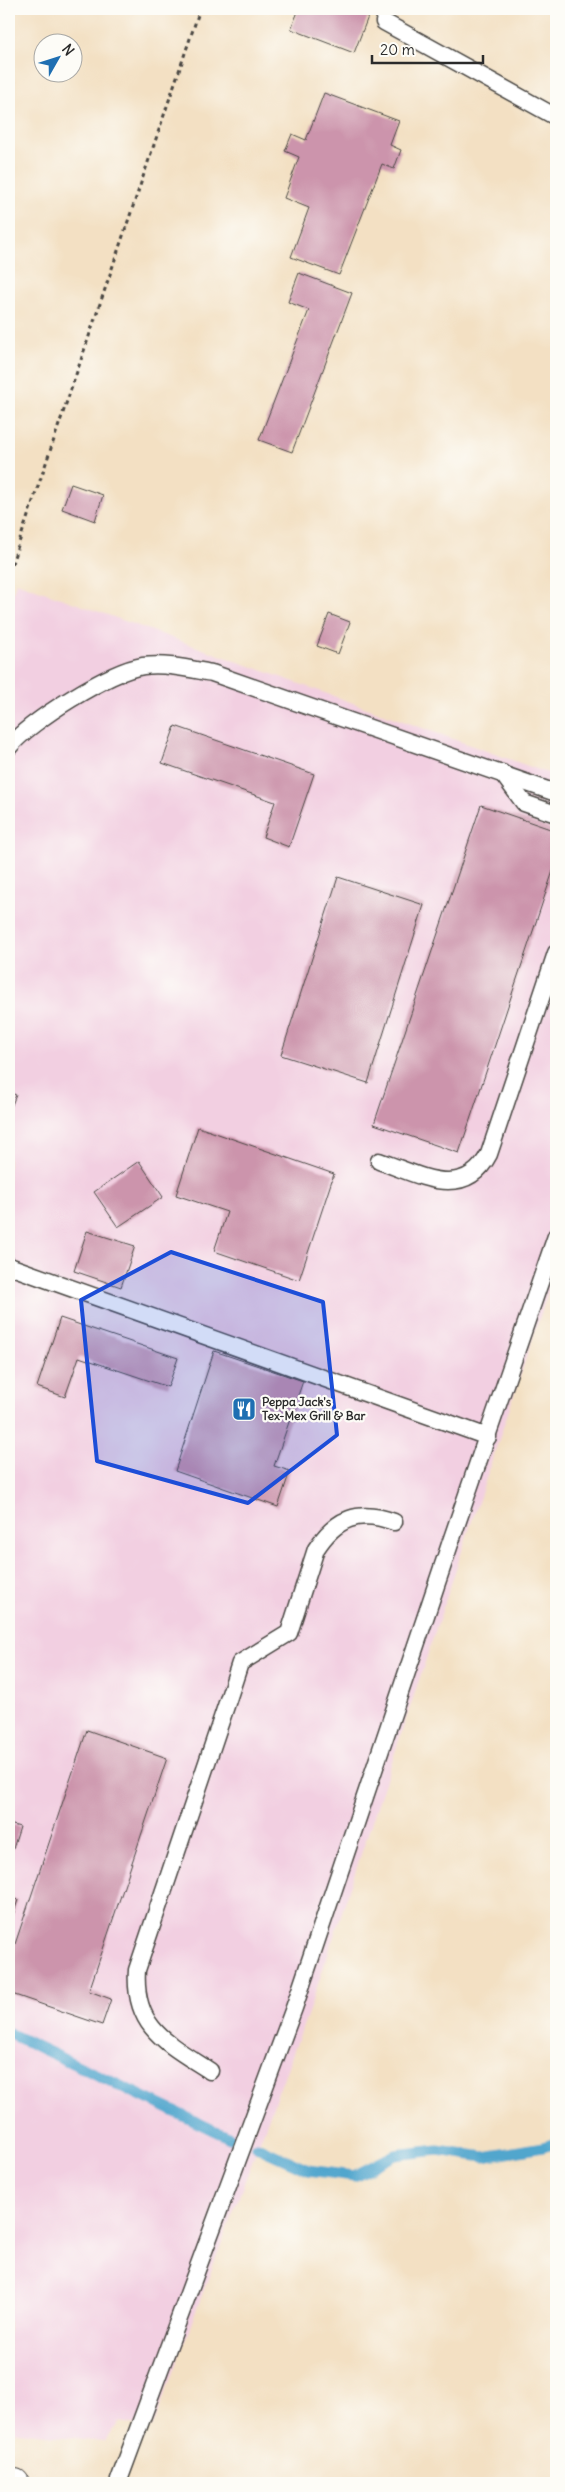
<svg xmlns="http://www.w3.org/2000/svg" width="565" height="2492" font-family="Delius,sans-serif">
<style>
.built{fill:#f2cfe1}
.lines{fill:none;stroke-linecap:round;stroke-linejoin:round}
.stream{stroke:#51a6cd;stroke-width:11}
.building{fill:#cc94ac}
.service-casing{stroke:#494642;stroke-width:19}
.minor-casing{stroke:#494642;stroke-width:30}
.path{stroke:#494642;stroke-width:3;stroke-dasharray:4 4;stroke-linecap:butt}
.service{stroke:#fff;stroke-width:16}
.minor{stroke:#fff;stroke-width:28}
.marked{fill:#1d4ed8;fill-opacity:0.2;stroke:#1d4ed8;stroke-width:4;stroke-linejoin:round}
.labels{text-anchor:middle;stroke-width:4.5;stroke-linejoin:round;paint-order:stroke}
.poi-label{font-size:12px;font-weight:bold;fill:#2b2b2b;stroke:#fdfcf7;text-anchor:start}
</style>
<rect width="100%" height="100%" fill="#fdfcf7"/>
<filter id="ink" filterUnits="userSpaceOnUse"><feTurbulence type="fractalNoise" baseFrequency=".02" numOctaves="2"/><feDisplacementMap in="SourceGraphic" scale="10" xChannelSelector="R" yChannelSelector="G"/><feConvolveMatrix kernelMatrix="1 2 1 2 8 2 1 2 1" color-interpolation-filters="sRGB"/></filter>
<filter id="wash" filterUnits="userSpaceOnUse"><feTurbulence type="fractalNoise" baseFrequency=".0096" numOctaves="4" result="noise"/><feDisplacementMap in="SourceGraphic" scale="20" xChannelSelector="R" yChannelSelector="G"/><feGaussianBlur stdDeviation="1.12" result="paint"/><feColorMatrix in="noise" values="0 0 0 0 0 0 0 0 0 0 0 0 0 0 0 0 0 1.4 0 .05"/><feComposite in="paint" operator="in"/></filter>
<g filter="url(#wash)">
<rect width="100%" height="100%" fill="#f3e0c3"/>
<!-- built -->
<polygon class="built" points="16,582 556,776 556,1268 311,2005 152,2428 120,2422 103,2441 9,2431 9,608"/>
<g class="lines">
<!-- stream -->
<g class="stream">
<polyline points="9,2033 230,2138"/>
<polyline points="257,2147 308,2170 354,2176 395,2155 438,2150 484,2157 543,2147 556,2143"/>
</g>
</g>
<g id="blocks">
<!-- building -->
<g class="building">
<polygon points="299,9 371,9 354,53 291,29"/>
<polygon points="324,93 399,121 390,145 401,150 394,169 382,164 339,275 291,257 309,208 284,198 299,157 285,151 292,134 306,140"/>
<polygon points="299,273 352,293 292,452 259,440 309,310 288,302"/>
<polygon points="71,484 103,495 95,521 62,509"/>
<polygon points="329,614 350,622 338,654 317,646"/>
<polygon points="175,726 314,774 289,847 263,837 275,802 162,763"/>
<polygon points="481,805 556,831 556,862 459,1153 374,1124"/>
<polygon points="338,877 424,905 368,1083 281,1055"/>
<polygon points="9,1092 16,1095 9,1112"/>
<polygon points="198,1127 334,1174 299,1280 214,1251 227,1212 176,1195"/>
<polygon points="139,1161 163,1197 118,1227 94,1192"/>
<polygon points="87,1231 135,1246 121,1287 74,1271"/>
<polygon points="60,1318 178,1358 168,1387 79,1357 65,1397 37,1387"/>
<polygon points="214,1351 303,1381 274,1466 290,1471 278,1507 175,1471"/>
<polygon points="87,1730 167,1758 89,1991 111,1999 102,2025 9,1993 9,1962"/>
<polygon points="9,1824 20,1827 9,1861"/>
<polygon points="9,1897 18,1900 9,1927"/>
</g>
</g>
</g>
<g filter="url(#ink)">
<use href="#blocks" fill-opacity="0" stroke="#494642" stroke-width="1"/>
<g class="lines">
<!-- service casing -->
<g class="service-casing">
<g id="service">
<polyline points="384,22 556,117"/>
<path d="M9 747C30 721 110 671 143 666 166 663 190 669 212 673L556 793"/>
<polyline points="502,773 524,803 556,814"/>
<path d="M379 1161C418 1174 464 1202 489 1154L556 953"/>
<polyline points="9,1266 488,1437"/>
<path d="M210 2071C167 2043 133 2028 137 1970L226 1706 240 1663 289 1633 316 1549C336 1518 359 1509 394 1522"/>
<polyline points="118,2483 294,2008 451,1541 556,1236"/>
</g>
</g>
<!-- minor casing -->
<g class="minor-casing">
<polyline id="minor" points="9,2483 15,2483"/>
</g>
<!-- path -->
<polyline class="path" points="9,572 200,9"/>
<!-- service -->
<use href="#service" class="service"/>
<!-- minor -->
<use href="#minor" class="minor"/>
</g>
</g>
<!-- marked area -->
<path class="marked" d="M171 1252 323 1302 337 1435 248 1503 97 1461 81 1300Z"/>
<!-- icons -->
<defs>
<g id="restaurant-square" transform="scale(1.25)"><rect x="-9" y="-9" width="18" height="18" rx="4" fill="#1f6fb2" stroke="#fdfcf7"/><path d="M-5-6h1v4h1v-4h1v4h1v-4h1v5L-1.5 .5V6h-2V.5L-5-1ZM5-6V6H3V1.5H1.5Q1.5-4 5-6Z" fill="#fff"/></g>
</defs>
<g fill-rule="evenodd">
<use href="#restaurant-square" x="244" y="1409"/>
</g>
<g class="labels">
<!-- poi labels -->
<g class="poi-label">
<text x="262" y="1406">Peppa Jack's<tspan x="262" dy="14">Tex-Mex Grill &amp; Bar</tspan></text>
</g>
</g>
<!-- margin -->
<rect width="565" height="2492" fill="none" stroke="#fdfcf7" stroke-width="30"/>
<!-- north arrow -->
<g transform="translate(58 58) rotate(51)"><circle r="24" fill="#fdfcf7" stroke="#a9a8a5"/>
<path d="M0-4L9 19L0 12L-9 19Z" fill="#1f6fb2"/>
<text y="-8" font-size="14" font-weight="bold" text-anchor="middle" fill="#2b2b2b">N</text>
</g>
<!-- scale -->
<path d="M372 55v8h111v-8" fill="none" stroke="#2b2b2b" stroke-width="2.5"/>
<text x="380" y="55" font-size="15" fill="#2b2b2b" stroke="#fdfcf7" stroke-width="4" paint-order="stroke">20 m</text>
</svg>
